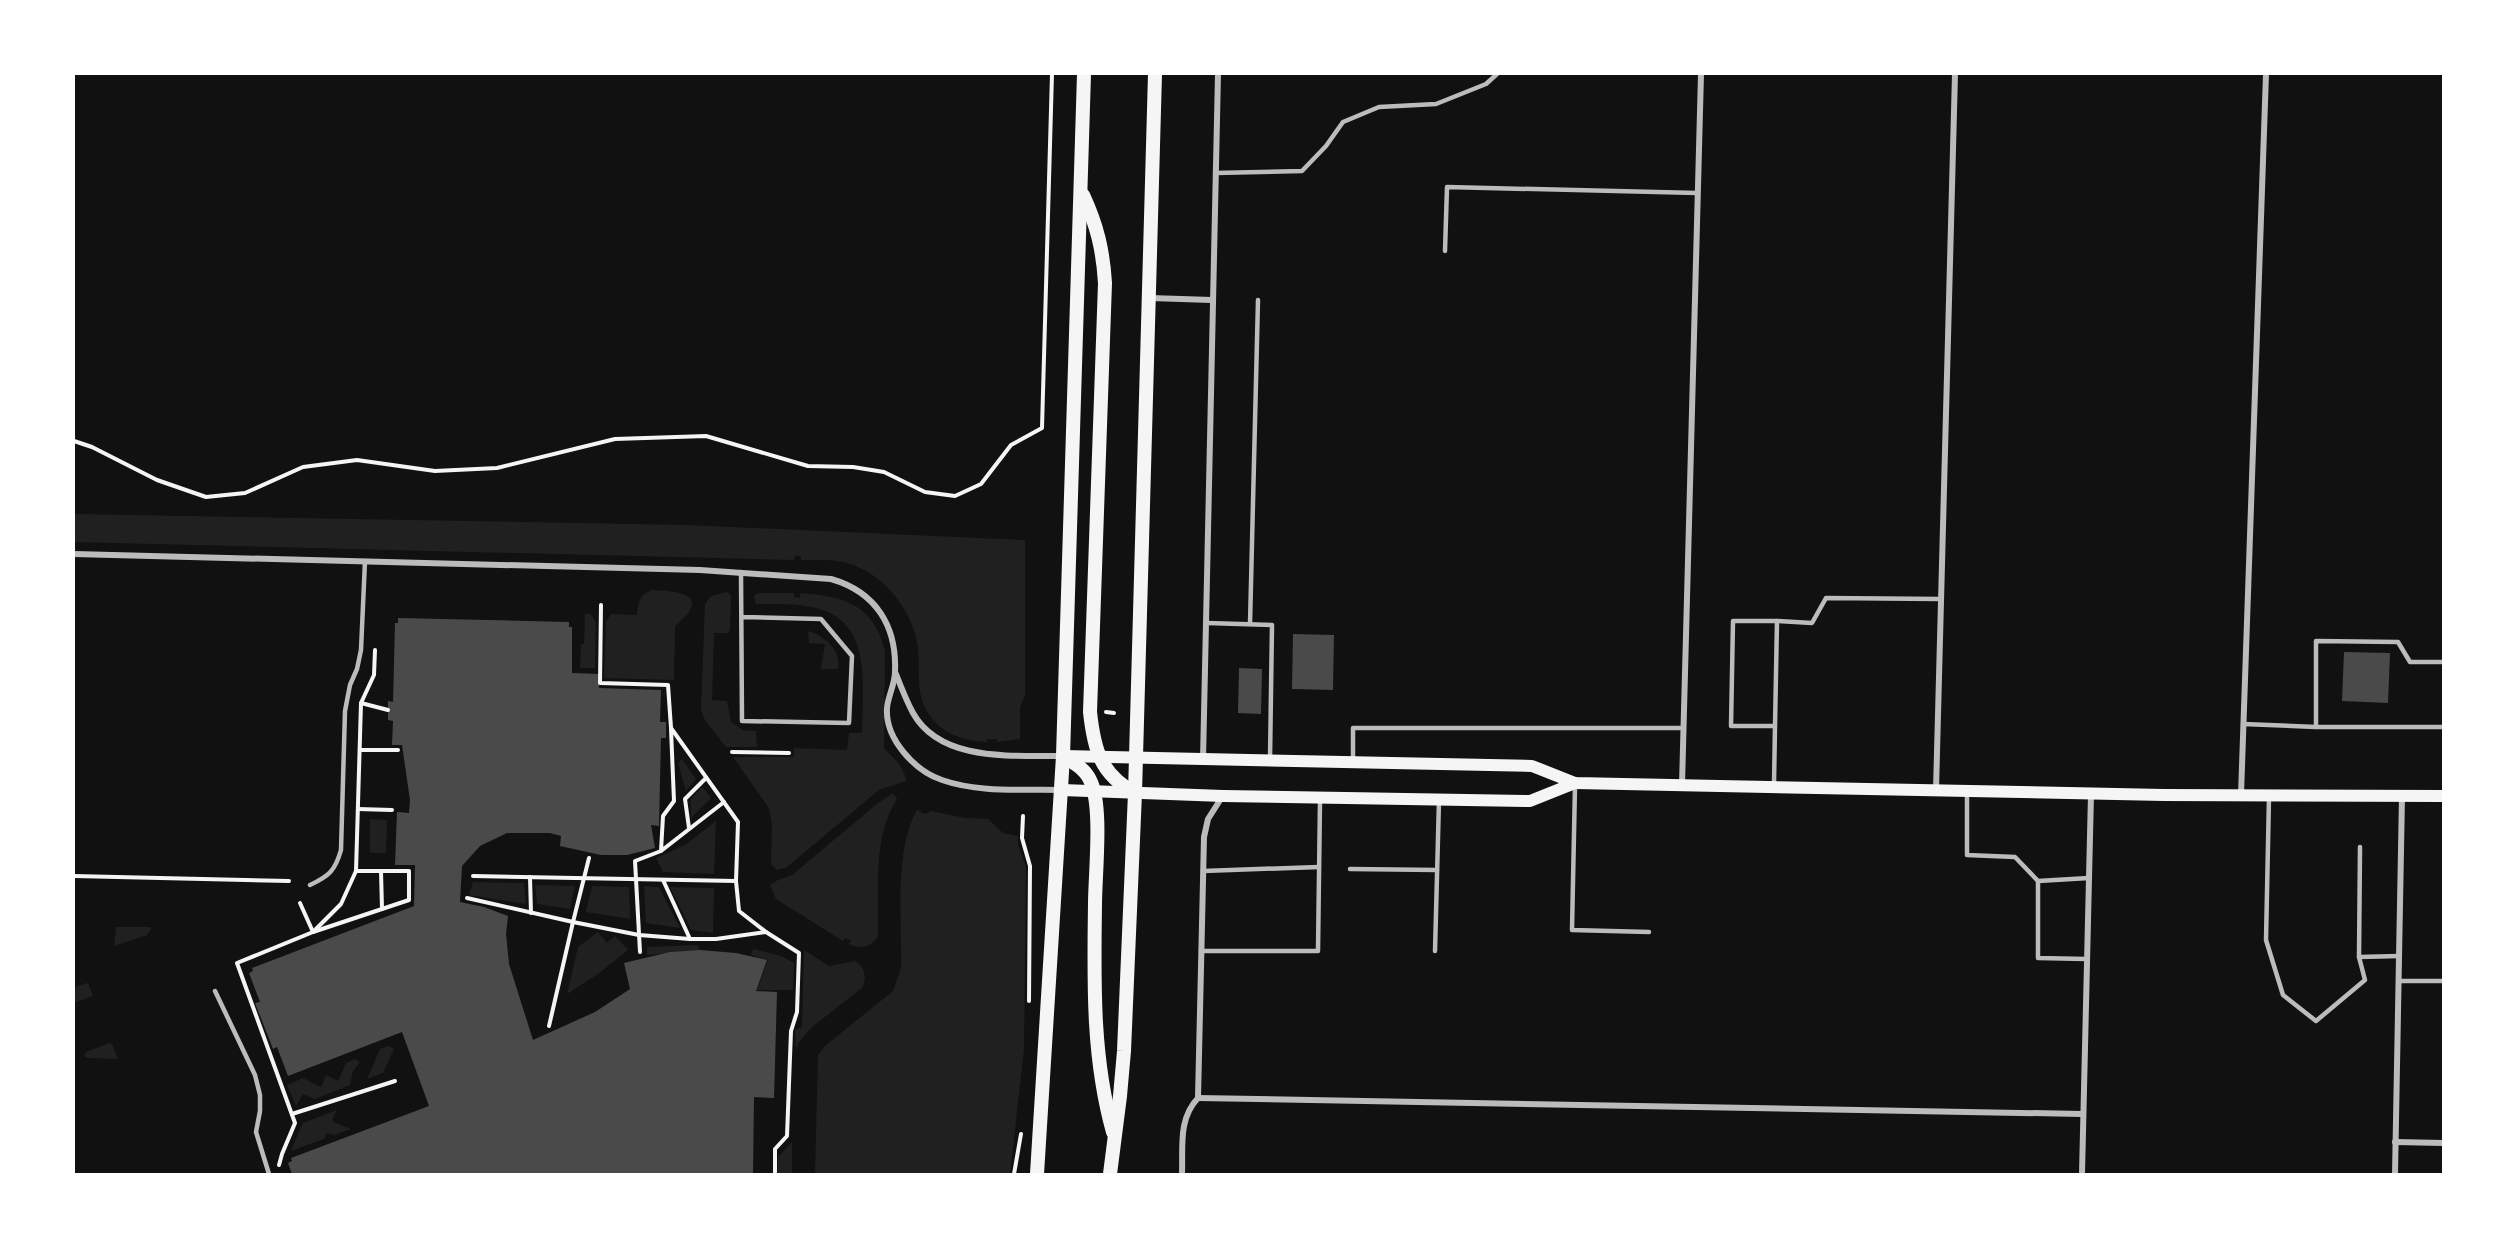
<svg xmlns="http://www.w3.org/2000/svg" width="2517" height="1248" font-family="Mulish,sans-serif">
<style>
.green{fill:#202020}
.building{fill:#4a4a4a}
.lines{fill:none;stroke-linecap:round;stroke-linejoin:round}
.path{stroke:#f5f5f5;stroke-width:4}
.service{stroke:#bcbcbc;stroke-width:4.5}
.minor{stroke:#bcbcbc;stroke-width:6}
.secondary{stroke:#f5f5f5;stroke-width:12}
.primary{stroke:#f5f5f5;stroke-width:14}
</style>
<rect width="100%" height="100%" fill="#111"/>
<!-- green -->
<g class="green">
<path d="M74 514 687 525 1025 540V695L1020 707V739L997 742V739H987V742C951 741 921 722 919 683 918 668 920 652 916 637 907 604 882 573 847 563 833 559 817 560 801 560V556H795L794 560 74 542Z"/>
<path d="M652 590C682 591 712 596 675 626L674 680 604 678 606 622 611 614 637 615C638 603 639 595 652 590Z"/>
<polygon points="727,592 731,595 730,630 728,633 714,633 712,700 727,701 731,722 743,730 756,731 757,747 726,747 705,720 701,710 705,604 711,596"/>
<path d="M758 593H794V597L800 598V593C843 596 874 604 885 651L884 748C893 758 905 767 906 781L879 790 787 867 777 870 771 864 772 824 769 808 733 757H794V748L847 750 849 733H862C862 686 874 619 812 607 794 603 774 605 756 604L754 596Z"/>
<polygon points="585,614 591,614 596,622 595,668 580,668 581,644 584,644"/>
<path d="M808 631C824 635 842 651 838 669H821L825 644 809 643Z"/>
<polygon points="682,759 696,779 686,791 678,763"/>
<polygon points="702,787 711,798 691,818 691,799"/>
<path d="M893 793 897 799C872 838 879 891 878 936 871 948 861 949 849 944L851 940 845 938 843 941 776 899 770 885 778 880 792 875 878 803Z"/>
<path d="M917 810 925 814 931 811 965 818 988 819 1003 833 1018 836V845L1026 867 1024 1048 1010 1174H815L818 1055 826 1045 893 991 901 968C902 921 894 850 917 810Z"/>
<polygon points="370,819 387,820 386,853 370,853"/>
<polygon points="716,821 714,874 663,872 656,858 685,845"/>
<polygon points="473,882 524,883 526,904 469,895"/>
<polygon points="535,885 575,886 570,909 537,904"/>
<polygon points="592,886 629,887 630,919 586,912"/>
<polygon points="644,886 659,887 680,928 646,923"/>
<polygon points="670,887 714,888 713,933 691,930"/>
<polygon points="116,927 150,927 151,929 147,935 114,946"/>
<polygon points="598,932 607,943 615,936 628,950 598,974 567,994 578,947"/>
<polygon points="698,945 700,950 647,955 647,947"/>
<polygon points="753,949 781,956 794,963 793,990 757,990 768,960 751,955"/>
<path d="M804 950 829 966 855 961C864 966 868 978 862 988L812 1027 798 1043 796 1050 795 1030 802 1027Z"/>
<polygon points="88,983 93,996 74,1003 74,990 77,986"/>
<polygon points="109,1043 112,1044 118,1059 88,1058 84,1056 86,1052"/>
<polygon points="389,1046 394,1049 383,1073 367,1079 380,1049"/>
<polygon points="355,1059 360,1062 353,1071 350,1085 315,1099 303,1094 296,1106 287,1085 303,1078 321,1087 326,1075 338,1081 346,1063"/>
<polygon points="337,1110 332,1120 334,1122 351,1129 334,1135 327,1133 324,1139 291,1151 303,1123"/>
<polygon points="792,1142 792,1174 778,1174 778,1157"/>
</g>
<!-- building -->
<g class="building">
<polygon points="398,618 569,622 569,627 572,627 572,673 600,674 599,688 661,690 660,722 666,722 666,738 661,738 659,826 651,825 655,848 627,855 601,855 560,846 561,836 550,833 507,833 480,846 462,866 460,902 484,907 508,916 506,934 509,964 533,1040 595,1012 630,989 624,963 670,952 700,950 736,953 767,960 756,991 777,992 774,1098 754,1097 753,1174 292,1174 288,1163 292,1161 291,1158 429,1106 402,1032 288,1076 277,1047 273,1049 255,1003 260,1002 249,973 253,971 252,968 414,906 415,865 395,865 397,812 409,813 410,800 402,745 392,745 393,721 388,720 388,701 393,702 395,623 398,623"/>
<polygon points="1293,634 1334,635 1333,690 1292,689"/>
<polygon points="2344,652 2390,653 2388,703 2342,701"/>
<polygon points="1239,668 1262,669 1261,714 1238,713"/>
</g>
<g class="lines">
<!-- path -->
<g class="path">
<polyline points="74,441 92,447 157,480 206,497 245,493 303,467 357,460 435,471 497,468 615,439 706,436 808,466 853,467 884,472 925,492 955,496 981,484 1011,445 1042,428 1052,74"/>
<polyline points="601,605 600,683 668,685 671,728 738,822 736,881 739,911 766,932 799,953 797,1012 791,1031 787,1136 775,1149 775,1174"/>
<polyline points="361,703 388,710"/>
<polyline points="1106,712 1114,713"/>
<polyline points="671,729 674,801 663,816 661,851 724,802"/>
<polyline points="360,750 398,750"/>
<polyline points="732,752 789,753"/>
<polyline points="358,809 392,810"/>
<polyline points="1023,816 1022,838 1030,866 1029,1001"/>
<polyline points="689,828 685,799 706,778"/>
<polyline points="381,871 382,909"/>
<polyline points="74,876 289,881"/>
<polyline points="473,876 736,881"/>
<polyline points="530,877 531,913"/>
<polyline points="467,898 573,922 589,858"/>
<polyline points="300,903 313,932 409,900 409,871 356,871"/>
<polyline points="690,939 716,939 766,932"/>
<polyline points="640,952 635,861 661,851"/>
<polyline points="549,1026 573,922 639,935 690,939 663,880"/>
<polyline points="292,1114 395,1081"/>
<polyline points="279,1165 282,1154 295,1123 237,963 313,932 341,904 356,871 361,703 374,675 375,650"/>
<polyline points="1014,1174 1021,1134"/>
</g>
<!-- service -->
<g class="service">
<polyline points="1215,173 1302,171 1326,146 1343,122 1379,107 1436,104 1486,84 1497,74"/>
<polyline points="1445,251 1447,187 1697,193"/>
<polyline points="741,572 742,721 849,723 852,656 821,619 742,617"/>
<polyline points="1777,621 1812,623 1826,598 1940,599"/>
<polyline points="1207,623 1272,625 1270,759"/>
<polyline points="1250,624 1258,300"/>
<polyline points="2243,724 2316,727 2316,641 2398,642 2410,662 2444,662"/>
<polyline points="2316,727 2444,727"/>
<polyline points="1353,761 1353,728 1683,728"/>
<polyline points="1774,784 1775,726 1731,726 1733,621 1777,621 1775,726"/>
<polyline points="1575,786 1572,930 1649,932"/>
<polyline points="1967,792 1967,855 2015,857 2038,881"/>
<polyline points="2269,797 2266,940 2283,995 2316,1021 2365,980 2359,957"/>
<polyline points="2360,847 2359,957 2399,956"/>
<polyline points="1350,869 1437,870"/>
<polyline points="1203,871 1319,867"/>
<path d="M310 885C329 876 335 871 341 850L345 711 350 685 357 669 361 650 365 561"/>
<polyline points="1201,951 1318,951 1320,800"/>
<polyline points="1435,951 1439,800"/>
<polyline points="2086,959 2038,958 2038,881 2089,878"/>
<polyline points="2399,981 2444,981"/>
<polyline points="215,991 255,1075 260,1095 260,1111 256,1132 269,1174"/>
</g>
<!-- minor -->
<g class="minor">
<polyline points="1150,298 1212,300"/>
<path d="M74 554 700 570 831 579C876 592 897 626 895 672 895 684 888 696 887 708 885 739 915 771 942 780 979 793 1022 789 1061 790"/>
<path d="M896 674C901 687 906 700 913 713 941 763 1014 755 1063 756"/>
<polyline points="1203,760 1218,74"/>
<polyline points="1682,785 1701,74"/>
<polyline points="1936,790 1955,74"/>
<polyline points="2241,795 2266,74"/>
<polyline points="1198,1098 2082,1114"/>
<polyline points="1198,1098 1204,837 1208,819 1222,797"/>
<polyline points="2395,1142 2444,1143"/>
<path d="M1182 1174C1183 1147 1178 1119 1198 1098"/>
<polyline points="2082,1174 2091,794"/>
<polyline points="2395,1174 2402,796"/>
</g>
<!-- secondary -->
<g class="secondary">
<polyline points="1063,756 1532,766 1575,783 2164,795 2444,796"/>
<polyline points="1062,790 1223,796 1530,801 1575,783"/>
</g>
<!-- primary -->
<g class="primary">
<path d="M1083 195C1097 225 1103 250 1105 283L1090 712C1094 749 1100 774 1135 793"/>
<path d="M1063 756C1073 762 1085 769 1090 780 1103 805 1095 874 1095 904 1094 980 1092 1057 1113 1132"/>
<polyline points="1037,1174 1063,756 1084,74"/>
<polyline points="1110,1174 1120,1096 1124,1051 1135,793 1155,74"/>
</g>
</g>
<!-- border -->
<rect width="2517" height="1248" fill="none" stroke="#ffffff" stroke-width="150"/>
</svg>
